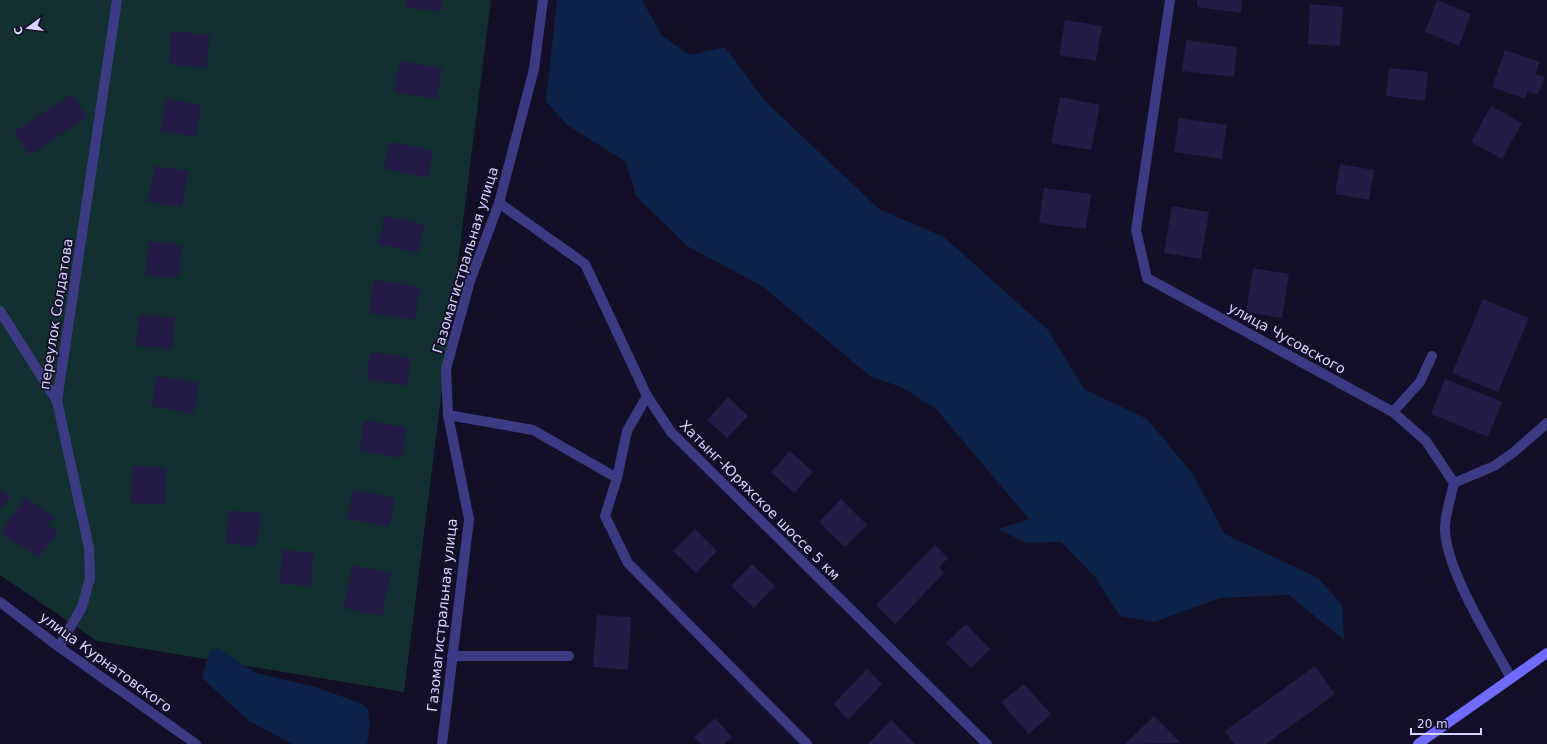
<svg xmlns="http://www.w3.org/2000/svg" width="1547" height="744" font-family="'DejaVu Sans',sans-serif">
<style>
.green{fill:#12302f}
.water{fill:#0c2248}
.building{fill:#241b47}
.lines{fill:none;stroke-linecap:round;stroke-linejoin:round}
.service{stroke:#3d3a85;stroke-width:10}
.minor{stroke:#3d3a85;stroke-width:10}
.secondary{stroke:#6f6bff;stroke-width:10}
.labels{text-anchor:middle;stroke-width:3.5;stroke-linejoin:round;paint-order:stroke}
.street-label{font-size:14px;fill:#d9d4ff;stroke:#130f26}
</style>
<rect width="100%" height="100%" fill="#130f26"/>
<!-- green -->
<polygon class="green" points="0,0 491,0 404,692 97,641 0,575"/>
<!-- water -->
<g class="water">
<polygon points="557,0 642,0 662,36 690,55 725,47 766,102 879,209 944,237 1048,330 1084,389 1147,419 1192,473 1225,534 1318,578 1342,605 1344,640 1289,595 1220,598 1154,622 1120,616 1095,577 1061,542 1026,543 998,529 1029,519 936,409 903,388 870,376 762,286 687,246 636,196 626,162 567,125 546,101"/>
<polygon points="219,648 256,673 316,687 362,704 368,709 370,723 367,744 292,744 249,721 202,678 210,650"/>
</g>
<!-- building -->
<g class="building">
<polygon points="406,0 442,0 442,11 406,8"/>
<polygon points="1197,0 1242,0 1241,13 1197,7"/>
<polygon points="1437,0 1471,14 1459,46 1425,32"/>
<polygon points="1310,4 1343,7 1340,46 1308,44"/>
<polygon points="1065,20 1102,26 1096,61 1059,55"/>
<polygon points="171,31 210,35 206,68 169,64"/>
<polygon points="1186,40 1237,47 1234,77 1182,71"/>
<polygon points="1505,50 1540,62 1535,74 1545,77 1538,95 1528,91 1525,99 1492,87"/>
<polygon points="399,61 442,68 437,99 394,92"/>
<polygon points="1389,68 1428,72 1425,101 1386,96"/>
<polygon points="72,94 87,117 30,155 14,132"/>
<polygon points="1060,97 1100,105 1091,150 1051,143"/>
<polygon points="166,99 201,105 196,137 161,131"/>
<polygon points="1491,106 1522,123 1502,159 1471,142"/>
<polygon points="1179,118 1227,125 1222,159 1174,152"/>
<polygon points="390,141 433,151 428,178 384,168"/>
<polygon points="1340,164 1374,170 1369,200 1335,194"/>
<polygon points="155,166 188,171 182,207 148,202"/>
<polygon points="1044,188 1091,194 1086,229 1039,223"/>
<polygon points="1172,206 1209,212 1201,259 1164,253"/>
<polygon points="384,216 424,224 418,253 378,244"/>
<polygon points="149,241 182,245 179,278 146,275"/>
<polygon points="1253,268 1289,274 1282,318 1246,312"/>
<polygon points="374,280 420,287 415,320 369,313"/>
<polygon points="1483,299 1529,318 1498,392 1452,373"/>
<polygon points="139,315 175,318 172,349 136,346"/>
<polygon points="371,352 411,358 407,386 366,379"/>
<polygon points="156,376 199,383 194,414 152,406"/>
<polygon points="1445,379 1502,402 1488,437 1431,414"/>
<polygon points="728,397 748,416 727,438 707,420"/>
<polygon points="364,420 406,427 402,458 360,451"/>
<polygon points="790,451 813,472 794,493 771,472"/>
<polygon points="133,466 166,468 165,505 131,503"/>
<polygon points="0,490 10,497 0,510"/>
<polygon points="353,490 395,498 389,527 347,519"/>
<polygon points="25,497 54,517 48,524 58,531 39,558 1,532"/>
<polygon points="841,499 867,525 845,547 819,522"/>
<polygon points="229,510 261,513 257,547 226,543"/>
<polygon points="695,529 717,551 696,573 673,551"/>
<polygon points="935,545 948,558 939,567 944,573 895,624 876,605"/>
<polygon points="283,549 314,553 310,587 279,583"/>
<polygon points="752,564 775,586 754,608 731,586"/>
<polygon points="352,565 391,573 382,616 344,608"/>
<polygon points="597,615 631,617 628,670 593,667"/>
<polygon points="966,624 990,649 971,668 946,643"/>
<polygon points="1315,666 1335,694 1266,744 1234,744 1225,731"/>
<polygon points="867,669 882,684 848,720 834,704"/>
<polygon points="1024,684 1051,714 1029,734 1001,702"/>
<polygon points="1154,716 1181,743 1125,744"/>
<polygon points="715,718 732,737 724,744 701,744 694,737"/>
<polygon points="891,720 915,744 868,744"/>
</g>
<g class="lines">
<!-- service -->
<g class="service">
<polyline points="1393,412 1420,382 1432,356"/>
<polyline points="452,656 569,656"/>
</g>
<!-- minor -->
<g class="minor">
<path d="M1170 0 1136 230 1147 278 1393 412 1426 441 1454 483C1451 497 1445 514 1445 528 1445 569 1491 641 1511 678"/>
<polyline points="499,203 585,264 647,396 671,432 987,744"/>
<polyline points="0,311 57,401"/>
<polyline points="448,415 533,430 617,478 605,516 628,563 807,744"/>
<polyline points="617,478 627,431 647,396"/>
<polyline points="1454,483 1494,466 1514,452 1547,423"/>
<polyline points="0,602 59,647 196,744"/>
<polyline points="59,647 82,607 90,578 89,548 57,401 117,0"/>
<polyline points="442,744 469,519 448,415 446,369 470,281 499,203 534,69 543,0"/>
</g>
<!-- secondary -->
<polyline class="secondary" points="1418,744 1547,653"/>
</g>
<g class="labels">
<!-- street labels -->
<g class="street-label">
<text transform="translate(465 260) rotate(-73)" y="5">Газомагистральная улица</text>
<text transform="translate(56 314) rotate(-81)" y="5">переулок Солдатова</text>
<text transform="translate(1287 338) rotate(29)" y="5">улица Чусовского</text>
<text transform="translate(760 500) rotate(45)" y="5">Хатынг-Юряхское шоссе 5 км</text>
<text transform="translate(442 615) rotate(-84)" y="5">Газомагистральная улица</text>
<text transform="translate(106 662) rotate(36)" y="5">улица Курнатовского</text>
</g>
</g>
<!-- north arrow -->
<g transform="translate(28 28) rotate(255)" stroke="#130f26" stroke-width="3" paint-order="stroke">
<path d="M0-3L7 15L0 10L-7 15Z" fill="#d9d4ff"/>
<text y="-6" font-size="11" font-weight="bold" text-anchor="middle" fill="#d9d4ff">С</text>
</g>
<!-- scale -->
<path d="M1411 728v6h70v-6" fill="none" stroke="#d9d4ff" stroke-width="2"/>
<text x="1417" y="728" font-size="12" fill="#d9d4ff" stroke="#130f26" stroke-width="3" paint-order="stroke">20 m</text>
</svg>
